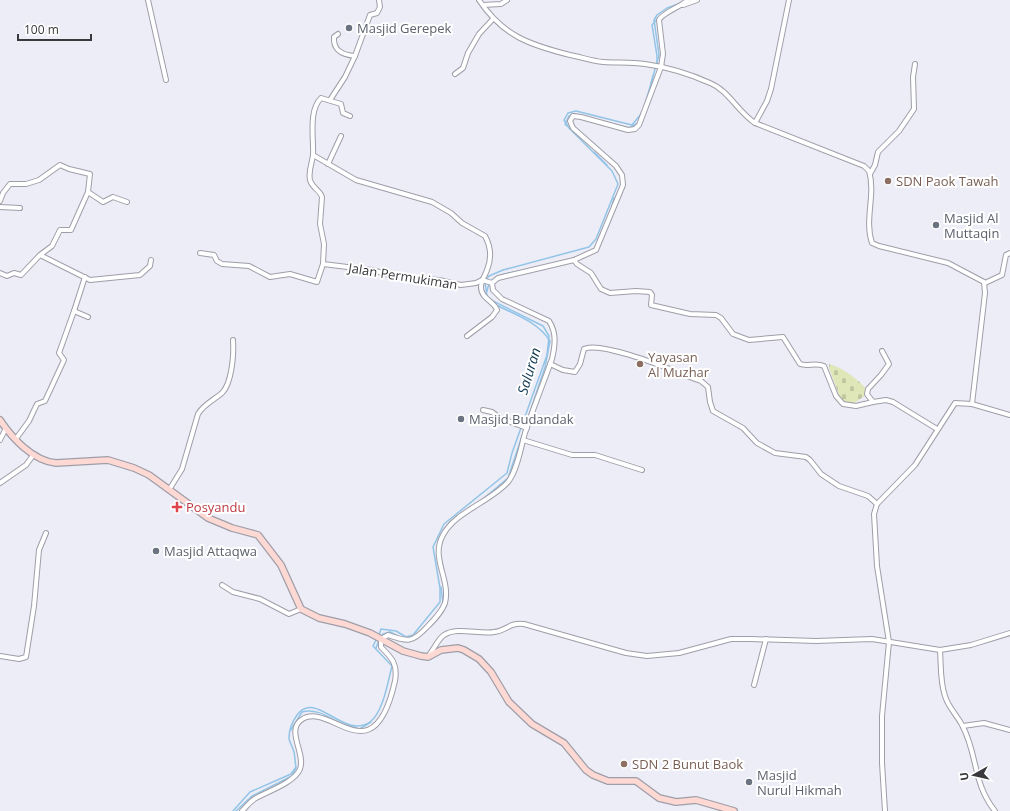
<svg xmlns="http://www.w3.org/2000/svg" width="1010" height="811" font-family="'Open Sans',sans-serif">
<style>
.cemetery{fill:url(#cemetery-stones)}
.lines{fill:none;stroke-linecap:round;stroke-linejoin:round}
.stream{stroke:#92c4e7;stroke-width:1.5}
.street-casing{stroke:#9f9ea8;stroke-width:6}
.secondary-casing{stroke:#9f9ea8;stroke-width:8}
.street{stroke:#fff;stroke-width:4}
.secondary{stroke:#fed9d4;stroke-width:5.5}
.worship-dot{fill:#6b7280;stroke:#fff;stroke-width:1.5}
.education-dot{fill:#8d6e63;stroke:#fff;stroke-width:1.5}
.health-dot{fill:#e0444e;stroke:#fff;stroke-width:1.5}
.labels{text-anchor:middle;stroke-width:4;stroke-linejoin:round;paint-order:stroke}
.worship-label{font-size:13px;fill:#5b616d;stroke:#fff;text-anchor:start}
.education-label{font-size:13px;fill:#785e54;stroke:#fff;text-anchor:start}
.street-label{font-size:13px;fill:#39383c;stroke:#fff}
.health-label{font-size:13px;fill:#be3a42;stroke:#fff;text-anchor:start}
.water-label{font-size:14px;font-style:italic;fill:#113951;stroke:#fff}
</style>
<defs>
<pattern id="cemetery-stones" width="16" height="16" patternUnits="userSpaceOnUse"><rect width="16" height="16" fill="#dfe6b8"/><path d="M2 7V4a2 2 0 0 1 4 0v3zM10 15v-3a2 2 0 0 1 4 0v3z" fill="#c0c69f"/></pattern>
</defs>
<rect width="100%" height="100%" fill="#ededf7"/>
<!-- cemetery -->
<path class="cemetery" d="M829 364C842 367 859 380 868 391L866 395 853 404 841 400 829 368Z"/>
<g class="lines">
<!-- stream -->
<g class="stream">
<polyline points="657,63 657,56 652,25 660,16"/>
<polyline points="651,84 653,76"/>
<polyline points="646,101 659,55 654,20 657,15 667,8 681,3"/>
<polyline points="567,126 565,124 569,116 575,114 629,128 638,123"/>
<polyline points="594,152 607,165"/>
<polyline points="611,210 614,198"/>
<path d="M487 291C490 274 505 274 519 271"/>
<polyline points="487,296 485,282 489,276 503,270 589,247 596,239 618,184 612,171 569,128 564,120 568,113 576,111 632,125 641,114"/>
<path d="M483 499 508 478 545 367 550 341C538 322 516 315 496 305"/>
<polyline points="440,608 443,604 441,587"/>
<polyline points="425,627 437,613"/>
<polyline points="379,635 381,629 396,631 406,637 413,635 440,602 440,588 433,547 444,524 507,473 512,453 547,355 549,336 543,326 491,300"/>
<polyline points="381,637 383,634 390,632 398,636"/>
<polyline points="376,648 379,640"/>
<polyline points="345,725 357,728"/>
<polyline points="361,728 371,722"/>
<path d="M291 730 302 712C315 708 327 716 338 722"/>
<path d="M233 811 250 792 291 774 296 767C295 762 295 757 294 752 293 747 289 742 289 738 289 729 292 722 297 715 316 689 343 740 370 722 383 713 388 681 392 666L373 646 377 638"/>
<polyline points="236,811 252,796 292,776 296,768"/>
</g>
<!-- street casing -->
<g class="street-casing">
<g id="street">
<polyline points="148,0 166,80"/>
<path d="M479 0C503 36 530 45 570 55 581 57 592 61 603 62 617 63 631 62 645 64 667 67 690 74 710 83 728 90 738 112 755 123L864 166 869 171C876 194 864 220 872 243L879 246 948 263 984 282 985 293 972 404"/>
<polyline points="483,5 501,4 507,0"/>
<polyline points="683,5 697,0"/>
<path d="M338 34 334 37C333 51 343 55 355 56"/>
<polyline points="455,74 463,68 468,53 479,34 493,19"/>
<polyline points="330,100 345,77 355,56 370,15 377,13 380,7 379,0"/>
<polyline points="755,123 767,101 771,89 789,0"/>
<path d="M313 155 356 180 432 202 451 213 462 223 485 236C491 247 492 258 487 270 485 276 481 280 481 287 481 299 494 301 497 310L492 317 467 336"/>
<polyline points="328,164 341,136"/>
<polyline points="870,174 875,165 878,152 899,131 914,109 913,77 915,64"/>
<polyline points="0,201 3,193 10,184 26,184 39,180 60,165 69,169 90,174 88,192"/>
<polyline points="0,207 20,208"/>
<polyline points="200,253 214,255 217,261 222,264 249,266 270,277 290,274 317,282 323,264 372,270 396,277 439,280 461,285 476,283 482,280 492,283"/>
<polyline points="40,255 52,246 60,230 71,230 88,192 103,202 113,197 127,202"/>
<path d="M574 260 577 264 591 273 601 289 610 293 636 291 650 292 652 295 651 305 690 314 716 315 721 318 733 334 749 340 783 337 800 364C808 367 815 362 824 366L836 396 843 404 856 406 873 402"/>
<path d="M323 264 324 244 320 224 322 197C320 190 312 188 310 180 308 171 312 164 313 155 314 139 308 111 321 98L341 104 343 113 350 116"/>
<polyline points="0,273 7,276 14,273 21,275 40,255 90,280 140,275 150,266 151,260"/>
<polyline points="985,283 1002,275 1006,255 1010,253"/>
<polyline points="74,311 85,277"/>
<polyline points="882,351 889,364 881,375 868,389 867,394 873,402 886,400 893,402 937,429"/>
<path d="M550 364 563 370 575 372 580 364 584 349C602 340 679 373 701 381L708 387 710 402 713 411 743 428 757 443 775 453 806 457 810 460 821 474 839 486 868 496 877 504"/>
<polyline points="483,410 492,412 500,418 527,428"/>
<polyline points="0,440 6,428"/>
<polyline points="15,440 29,421 37,404 45,401 64,360 59,353 74,311 88,317"/>
<polyline points="523,440 572,455 595,455 642,470"/>
<polyline points="0,483 26,465 34,454"/>
<path d="M169 490 182 469 198 414C204 404 214 400 222 393 232 383 234 354 233 340"/>
<polyline points="222,585 233,592 260,599 289,614 301,609"/>
<path d="M940 650C941 664 940 682 945 696 948 707 957 715 962 725 978 754 972 782 995 811"/>
<path d="M429 655C434 649 438 639 444 635 457 626 480 635 494 632 507 631 509 622 524 624L626 653 647 656 679 653 731 639H751L816 641 872 639 940 650 971 645 1010 633"/>
<polyline points="0,656 19,659 26,657 34,606 39,550 46,533"/>
<polyline points="754,685 766,639"/>
<polyline points="963,726 984,723 1010,730"/>
<path d="M242 811C247 806 251 800 258 797 269 791 295 782 300 769 306 754 286 731 301 720 330 699 373 779 395 681 398 664 392 658 381 647V639L388 635C408 642 412 643 427 627 434 620 442 612 445 603 451 580 430 558 443 535 455 512 490 502 508 482 517 471 521 447 525 433 533 409 543 384 552 359 555 346 557 333 549 321L502 299 493 290 492 283 498 278 574 260 596 250 623 185 622 175 616 166 573 128 570 121 573 116 581 117 628 130 635 129 639 125 661 67 663 54 659 20C662 13 680 7 688 0"/>
<polyline points="885,811 882,763 882,716 889,642 877,566 874,514 877,504 915,465 955,403 972,404 1010,415"/>
</g>
</g>
<!-- secondary casing -->
<g class="secondary-casing">
<path id="secondary" d="M0 420C12 438 33 461 56 463L108 460 134 468 149 475 208 518 232 528 258 535 281 565 301 609 319 618 345 624 370 633 403 651 421 656 428 657 441 650 458 648 464 650 479 659 491 672 509 702 532 724 564 743 586 770 593 775 608 781H636L659 798 676 802 696 800 734 811"/>
</g>
<!-- street -->
<use href="#street" class="street"/>
<!-- secondary -->
<use href="#secondary" class="secondary"/>
</g>
<!-- markers -->
<g class="worship-dot">
<circle cx="349" cy="28" r="4"/>
<circle cx="936" cy="225" r="4"/>
<circle cx="461" cy="419" r="4"/>
<circle cx="156" cy="551" r="4"/>
<circle cx="749" cy="782" r="4"/>
</g>
<g class="education-dot">
<circle cx="888" cy="181" r="4"/>
<circle cx="640" cy="364" r="4"/>
<circle cx="624" cy="764" r="4"/>
</g>
<path class="health-dot" d="M175 501h4v4h4v4h-4v4h-4v-4h-4v-4h4z"/>
<g class="labels">
<!-- worship labels -->
<g class="worship-label">
<text x="357" y="33">Masjid Gerepek</text>
<text x="944" y="223">Masjid Al<tspan x="944" dy="15">Muttaqin</tspan></text>
<text x="469" y="424">Masjid Budandak</text>
<text x="164" y="556">Masjid Attaqwa</text>
<text x="757" y="780">Masjid<tspan x="757" dy="15">Nurul Hikmah</tspan></text>
</g>
<!-- education labels -->
<g class="education-label">
<text x="896" y="186">SDN Paok Tawah</text>
<text x="648" y="362">Yayasan<tspan x="648" dy="15">Al Muzhar</tspan></text>
<text x="632" y="769">SDN 2 Bunut Baok</text>
</g>
<!-- street labels -->
<g class="street-label">
<text transform="translate(403 276) rotate(9)" y="5">Jalan Permukiman</text>
</g>
<!-- health labels -->
<g class="health-label">
<text x="186" y="512">Posyandu</text>
</g>
<!-- water labels -->
<g class="water-label">
<text transform="translate(529 371) rotate(-73)" y="5">Saluran</text>
</g>
</g>
<!-- north arrow -->
<g transform="translate(974 775) rotate(262)" stroke="#ffffff" stroke-width="3" paint-order="stroke">
<path d="M0-3L7 15L0 10L-7 15Z" fill="#39383c"/>
<text y="-6" font-size="11" font-weight="bold" text-anchor="middle" fill="#39383c">U</text>
</g>
<!-- scale -->
<path d="M18 34v6h73v-6" fill="none" stroke="#39383c" stroke-width="2"/>
<text x="24" y="34" font-size="12" fill="#39383c" stroke="#ffffff" stroke-width="3" paint-order="stroke">100 m</text>
</svg>
